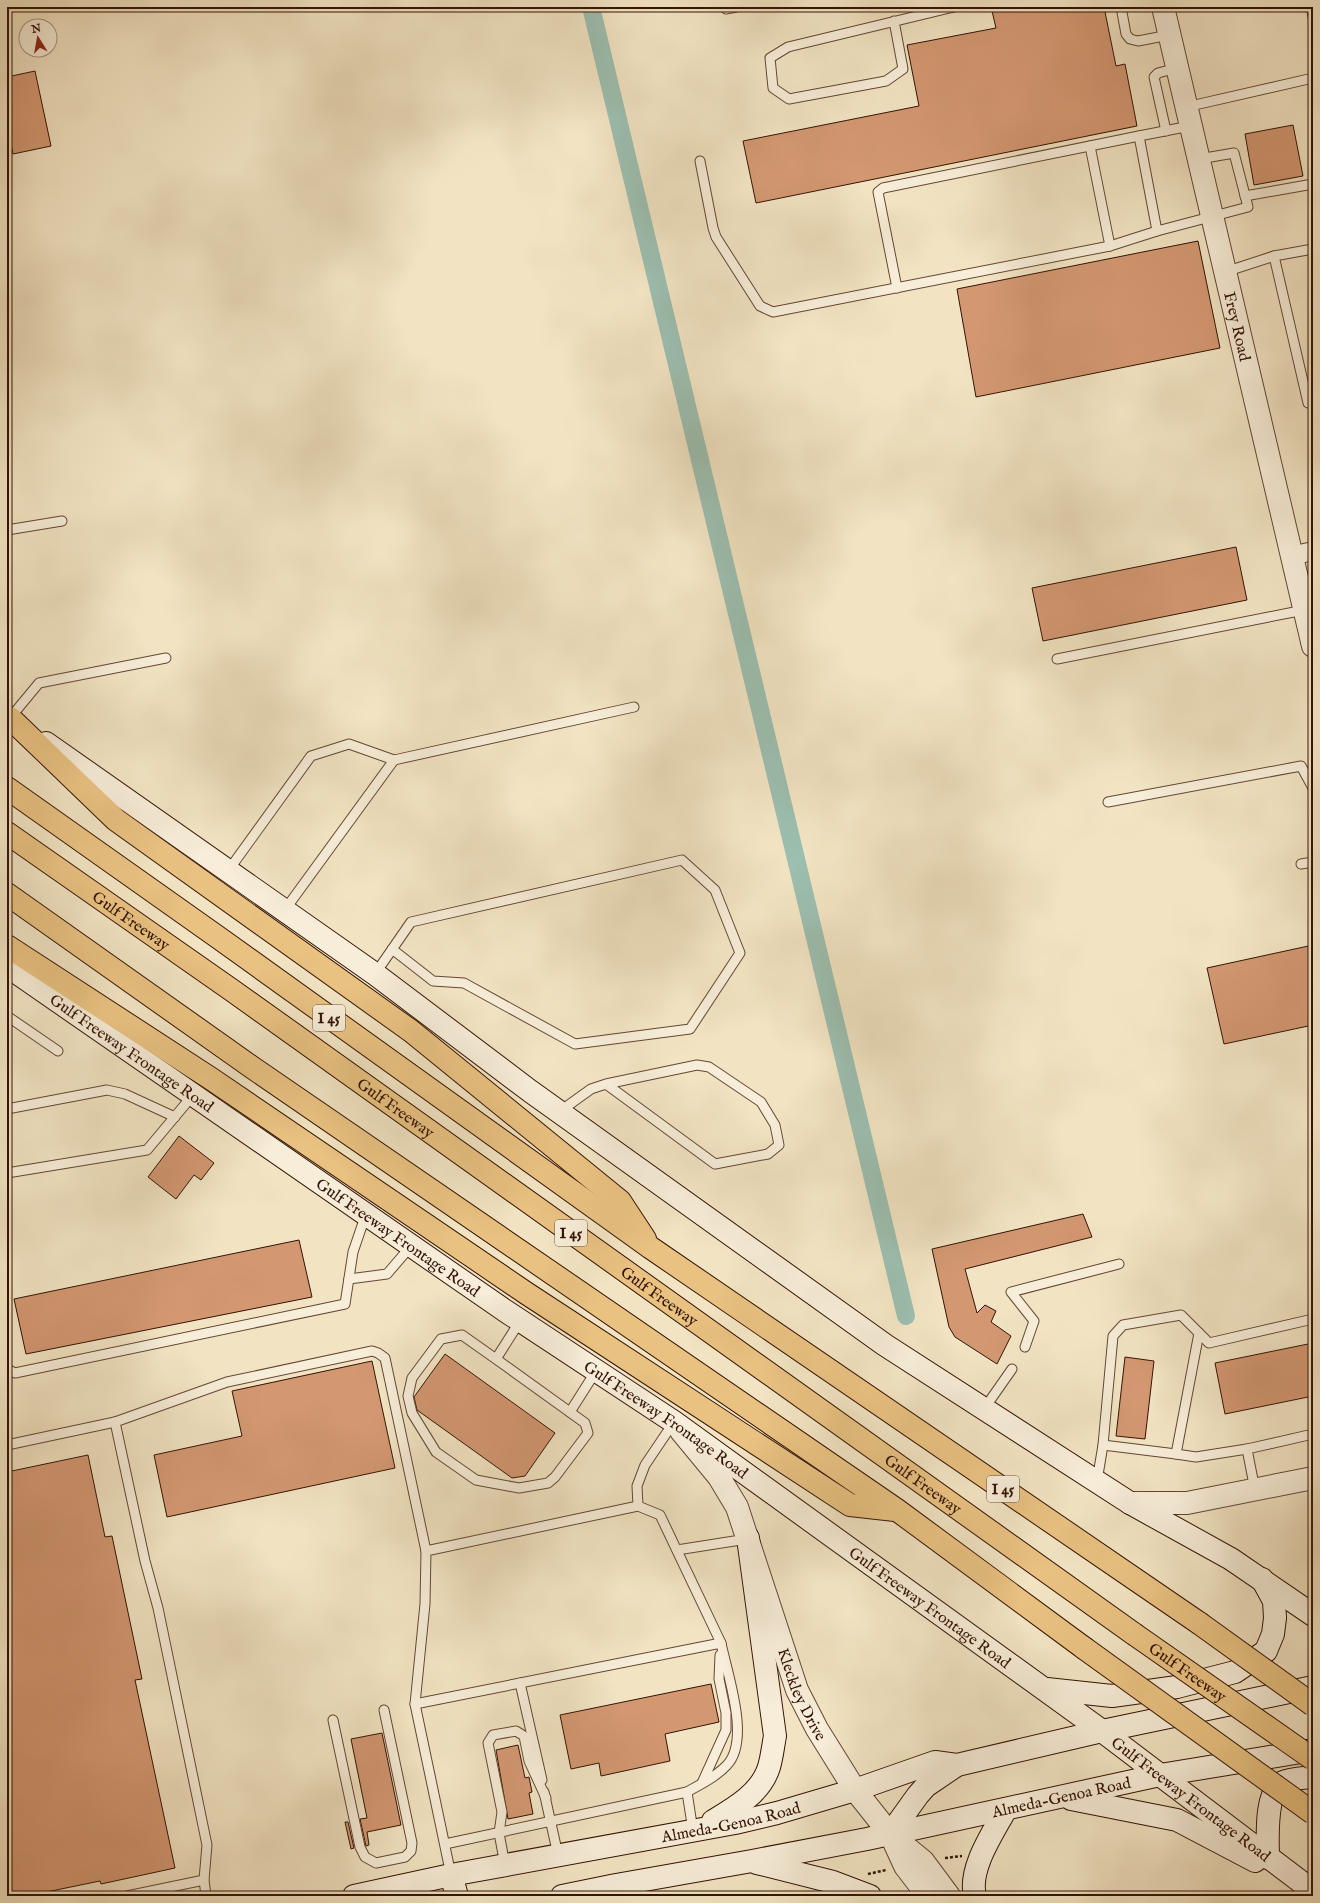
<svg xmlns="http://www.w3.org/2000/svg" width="1320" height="1903" font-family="'IM FELL English',serif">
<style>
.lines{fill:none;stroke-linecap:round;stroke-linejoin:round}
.canal{stroke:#9cbfb0;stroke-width:18}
.building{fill:#d39872;stroke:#331305}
.service-casing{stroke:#634734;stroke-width:11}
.minor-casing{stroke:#634734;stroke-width:20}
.tertiary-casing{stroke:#634734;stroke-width:24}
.secondary-casing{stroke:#331305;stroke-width:24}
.motorway-casing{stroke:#331305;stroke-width:24}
.path{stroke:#331305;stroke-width:2.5;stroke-dasharray:3 2;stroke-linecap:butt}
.service{stroke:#f7edd8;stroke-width:9}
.minor{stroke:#f7edd8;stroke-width:18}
.tertiary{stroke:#f7edd8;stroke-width:22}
.secondary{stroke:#f7edd8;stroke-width:22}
.motorway{stroke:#e9c282;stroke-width:22}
.motorway-bridge-casing{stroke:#331305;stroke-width:24;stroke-linecap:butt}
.motorway-bridge{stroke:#e9c282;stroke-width:22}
.labels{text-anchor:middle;stroke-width:3;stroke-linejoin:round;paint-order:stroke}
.shield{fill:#f7edd8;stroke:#6e5444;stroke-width:1}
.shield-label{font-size:15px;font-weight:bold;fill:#331305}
.street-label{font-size:16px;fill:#331305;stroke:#f7edd8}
</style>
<rect width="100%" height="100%" fill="#f2e4c3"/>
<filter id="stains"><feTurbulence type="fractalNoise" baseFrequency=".005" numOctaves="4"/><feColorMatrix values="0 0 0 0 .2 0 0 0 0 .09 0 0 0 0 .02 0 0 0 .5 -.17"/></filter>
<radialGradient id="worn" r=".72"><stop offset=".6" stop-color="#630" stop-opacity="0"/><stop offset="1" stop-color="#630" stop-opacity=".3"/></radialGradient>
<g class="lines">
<!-- canal -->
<polyline class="canal" points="591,7 906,1316"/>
</g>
<!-- building -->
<g class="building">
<polygon points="1012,7 1104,7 1116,66 1125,64 1137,126 756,203 743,141 919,106 907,45 996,28 992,11"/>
<polygon points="35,71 51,146 13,154 7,126 7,77"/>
<polygon points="1293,125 1303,176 1254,185 1245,134"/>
<polygon points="1198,241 1220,348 976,397 957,289"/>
<polygon points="1236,547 1247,600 1043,641 1032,588"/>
<polygon points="1313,945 1313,1025 1224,1044 1207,968"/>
<polygon points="179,1136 214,1163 201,1180 194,1175 176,1199 148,1177"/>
<polygon points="1083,1214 1092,1237 965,1269 977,1313 985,1305 996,1311 991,1322 1011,1336 997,1364 955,1337 949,1327 932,1249"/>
<polygon points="299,1240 312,1297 26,1354 14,1299"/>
<polygon points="1313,1343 1313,1396 1225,1414 1215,1363"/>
<polygon points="445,1354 555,1433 525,1476 512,1478 417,1410 414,1397"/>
<polygon points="1125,1357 1154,1361 1145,1439 1116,1436"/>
<polygon points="372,1361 395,1468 167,1517 154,1455 242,1436 232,1391"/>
<polygon points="88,1455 105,1537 112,1536 142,1679 135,1680 175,1868 101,1884 100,1881 27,1896 11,1896 7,1876 7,1472"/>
<polygon points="711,1684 719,1722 665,1734 670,1761 601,1776 599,1763 571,1769 560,1715"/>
<polygon points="382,1733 401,1825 367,1832 369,1845 366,1846 360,1819 367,1818 351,1739"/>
<polygon points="518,1745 525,1778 529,1777 532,1792 529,1793 533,1814 508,1819 496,1750"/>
<polygon points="345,1822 348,1822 354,1848 351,1849"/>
</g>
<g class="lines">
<!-- service casing -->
<g class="service-casing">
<g id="service">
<polyline points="726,7 726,9 736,7"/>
<polyline points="1121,7 1126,34 1130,39 1138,41 1169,35"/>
<polyline points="1311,7 1313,17"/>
<polyline points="894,21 903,69 886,81 789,99 773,88 770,58 788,47 954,7"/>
<polyline points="1186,107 1313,78"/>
<polyline points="1190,126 1139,136 1157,231 1248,207 1234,153 1199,159"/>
<polyline points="1166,131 1154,77 1158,73 1177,68"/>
<polyline points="1090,146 1110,246"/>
<polyline points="700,161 713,228 716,237 760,306 773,312 1110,246 1157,231"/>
<polyline points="1245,196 1313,184"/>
<polyline points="1313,249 1274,256 1308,403 1313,402"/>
<polyline points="1225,272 1274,256"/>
<polyline points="897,288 878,192 883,188 1139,136"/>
<polyline points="7,530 62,521"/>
<polyline points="1057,659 1304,610"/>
<polyline points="10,718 39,683 166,658"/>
<polyline points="1108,802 1301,766 1313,788"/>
<polyline points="1301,864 1313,862"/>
<polyline points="228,871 311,756 349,744 394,760 634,707"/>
<polyline points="284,911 394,760"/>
<polyline points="375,974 411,922 682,860 715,890 740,953 690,1029 575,1044 464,983 433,981 392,949"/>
<polyline points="7,1016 58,1051"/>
<polyline points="7,1109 107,1090 125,1094 175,1117"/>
<polyline points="559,1112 591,1089 606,1084 697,1065 709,1067 761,1102 775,1125 779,1145 768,1154 715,1164 606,1084"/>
<polyline points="7,1173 147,1150 193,1095"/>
<polyline points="349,1279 387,1274 411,1246"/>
<polyline points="1025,1347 1034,1321 1011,1292 1119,1264"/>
<polyline points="496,1359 585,1423 588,1433 555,1477 548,1483 519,1488 476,1480 436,1452 412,1413 408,1396 412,1378 441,1339 462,1335 496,1359 520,1321"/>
<polyline points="7,1369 15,1373 345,1304 353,1252 366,1214"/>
<polyline points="984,1409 1012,1369"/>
<polyline points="570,1412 596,1371"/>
<polyline points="115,1422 145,1561 158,1608 207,1845 204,1880 206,1896"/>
<polyline points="7,1445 115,1422 227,1382 372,1351 378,1353 385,1358 426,1551"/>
<polyline points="1103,1445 1176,1454 1199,1333"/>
<polyline points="1176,1454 1196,1457 1247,1449"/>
<polyline points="1097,1481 1103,1445 1113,1336 1123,1325 1181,1315 1209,1343 1313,1319"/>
<polyline points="1255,1490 1247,1449 1313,1434"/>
<polyline points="677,1550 747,1539"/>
<polyline points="520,1683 542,1780"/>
<polyline points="415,1704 721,1643 660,1515 638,1506"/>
<polyline points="333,1720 360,1847 365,1857 376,1863 405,1857 411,1851 412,1843 384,1710"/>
<polyline points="702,1783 726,1730 726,1713 719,1679 720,1655"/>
<polyline points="544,1792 558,1855"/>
<path d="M693 1831 687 1792C701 1784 716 1777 727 1765 751 1740 727 1673 721 1643"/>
<polyline points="445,1844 687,1792"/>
<polyline points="505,1865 499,1833 502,1812 488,1743 493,1735 516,1731 524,1736 529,1761 546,1798"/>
<polyline points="451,1875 415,1704 425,1604 426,1551 638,1506 637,1486 645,1465 674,1422"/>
<polyline points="127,1896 204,1880"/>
</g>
</g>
<!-- minor casing -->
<g class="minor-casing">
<polyline id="minor" points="1291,556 1313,551"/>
</g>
<!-- tertiary casing -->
<g class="tertiary-casing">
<g id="tertiary">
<path id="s1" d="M1163 7 1313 646"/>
<path id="s2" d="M681 1431 719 1477 737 1507 797 1690 817 1729 855 1790 890 1834 923 1861 949 1896"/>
<polyline points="1130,1503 1187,1503 1313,1478"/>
<polyline points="894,1842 905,1866 928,1896"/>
</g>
</g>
<!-- secondary casing -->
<g class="secondary-casing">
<g id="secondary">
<polyline points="46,743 375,974 530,1091 885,1345 1130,1503 1231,1559 1313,1615"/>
<path id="s3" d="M7 966 504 1310 674 1422 1102 1731 1313 1891"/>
<polyline points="1047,1689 1112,1696 1177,1687 1235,1672 1266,1651 1273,1634 1275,1618 1274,1601 1262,1579"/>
<polyline points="1071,1799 1177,1820 1255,1861"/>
<path d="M713 1821C735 1808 761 1793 769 1767 772 1757 773 1746 775 1736L748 1538"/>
<polyline points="890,1834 918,1795 926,1786 957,1765"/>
<path d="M1268 1858C1268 1839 1264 1793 1283 1782 1291 1778 1304 1778 1313 1777"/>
<polyline points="757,1863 833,1882 870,1896"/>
<polyline points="451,1875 457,1896"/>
<path id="s4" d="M354 1896 451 1875 735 1823 777 1813 855 1790 935 1762 957 1765 1102 1731 1313 1687"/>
<path id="s5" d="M562 1896 616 1885 752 1861 867 1839 1160 1775 1313 1750"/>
<path d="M975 1896C968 1869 993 1833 1006 1809"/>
</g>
</g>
<!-- motorway casing -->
<g class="motorway-casing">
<g id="motorway">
<polyline points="10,718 116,820 411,1031 620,1201 645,1239"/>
<polyline points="7,788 219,938 651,1248 1199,1623"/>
<path id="s6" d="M7 833 233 991 1134 1634"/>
<polyline points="7,894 253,1068 897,1510 1084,1648"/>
<polyline points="7,946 210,1078 526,1293 850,1505 895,1510"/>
</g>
</g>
<!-- path -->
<g class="path">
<polyline points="945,1858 962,1856"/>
<polyline points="868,1874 886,1870"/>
</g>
<!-- service -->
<use href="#service" class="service"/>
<!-- minor -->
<use href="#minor" class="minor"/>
<!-- tertiary -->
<use href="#tertiary" class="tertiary"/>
<!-- secondary -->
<use href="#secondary" class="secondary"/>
<!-- motorway -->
<use href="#motorway" class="motorway"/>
<!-- motorway-bridge casing -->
<g class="motorway-bridge-casing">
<g id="motorway-bridge">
<polyline points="1199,1623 1313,1705"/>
<path id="s7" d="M1134 1634 1313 1759"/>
<polyline points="1084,1648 1313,1813"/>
</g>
</g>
<!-- motorway-bridge -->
<use href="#motorway-bridge" class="motorway-bridge"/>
</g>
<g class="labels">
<!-- shield labels -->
<g class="shield">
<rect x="313" y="1005" width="32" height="26" rx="3"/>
<rect x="555" y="1220" width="32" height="26" rx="3"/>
<rect x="987" y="1476" width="32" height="26" rx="3"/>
</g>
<g class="shield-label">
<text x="329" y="1023">I 45</text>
<text x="571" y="1238">I 45</text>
<text x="1003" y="1494">I 45</text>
</g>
<!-- street labels -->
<g class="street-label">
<text dy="6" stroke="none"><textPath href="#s1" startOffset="328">Frey Road</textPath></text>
<text dy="6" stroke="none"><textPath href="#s6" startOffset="152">Gulf Freeway</textPath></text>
<text dy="6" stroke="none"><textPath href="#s3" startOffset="152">Gulf Freeway Frontage Road</textPath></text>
<text dy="6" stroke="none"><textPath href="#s6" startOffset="476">Gulf Freeway</textPath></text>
<text dy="6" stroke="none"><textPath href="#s3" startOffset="476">Gulf Freeway Frontage Road</textPath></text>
<text dy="6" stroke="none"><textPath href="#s6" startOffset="800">Gulf Freeway</textPath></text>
<text dy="6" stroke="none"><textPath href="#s3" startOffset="800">Gulf Freeway Frontage Road</textPath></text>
<text dy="6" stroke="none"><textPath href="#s6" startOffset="1124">Gulf Freeway</textPath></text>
<text dy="6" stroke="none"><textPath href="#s3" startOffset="1124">Gulf Freeway Frontage Road</textPath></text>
<text dy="6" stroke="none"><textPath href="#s7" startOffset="66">Gulf Freeway</textPath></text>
<text dy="6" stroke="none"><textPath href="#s2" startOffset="293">Kleckley Drive</textPath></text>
<text dy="6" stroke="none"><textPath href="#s5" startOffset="509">Almeda-Genoa Road</textPath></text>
<text dy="6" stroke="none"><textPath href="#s3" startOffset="1448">Gulf Freeway Frontage Road</textPath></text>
<text dy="6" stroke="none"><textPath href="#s4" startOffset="384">Almeda-Genoa Road</textPath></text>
</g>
</g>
<!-- margin -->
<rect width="1320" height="1903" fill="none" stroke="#f2e4c3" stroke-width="24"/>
<rect x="8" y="8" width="1304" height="1887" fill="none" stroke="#331305" stroke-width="2"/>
<rect x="12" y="12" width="1296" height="1879" fill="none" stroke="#331305"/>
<!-- north arrow -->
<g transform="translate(38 38) rotate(349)"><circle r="19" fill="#f7edd8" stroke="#a99684"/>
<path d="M0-3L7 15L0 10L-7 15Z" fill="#8f2418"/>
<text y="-6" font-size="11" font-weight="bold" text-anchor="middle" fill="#331305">N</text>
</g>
<rect width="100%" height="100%" filter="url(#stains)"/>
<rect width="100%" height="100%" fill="url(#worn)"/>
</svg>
